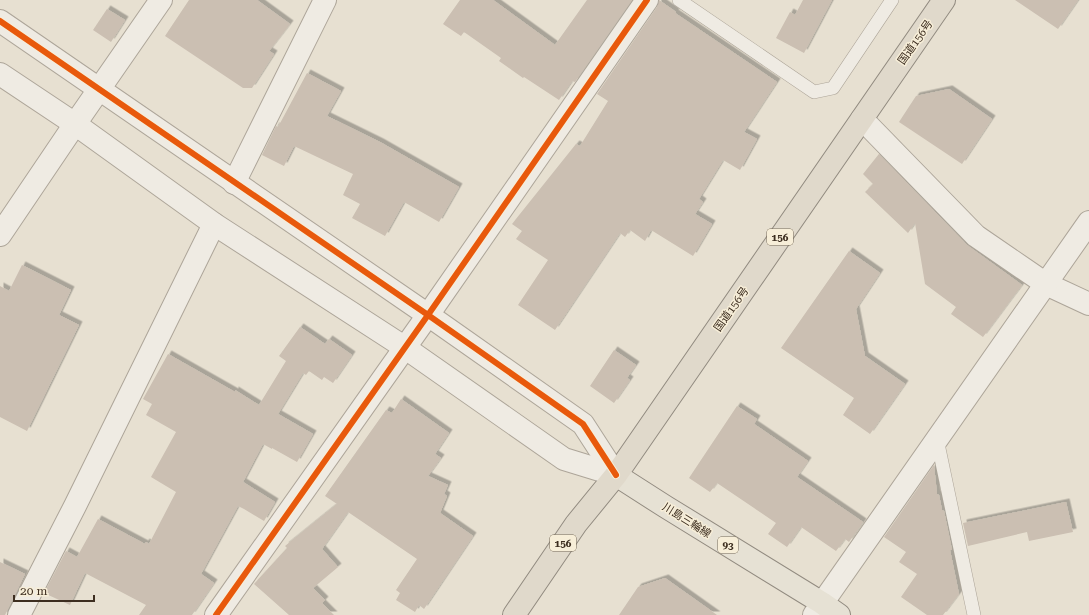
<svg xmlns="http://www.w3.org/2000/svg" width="1089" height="615" font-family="'Roboto Serif','Noto Sans JP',serif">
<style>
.building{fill:#cbbfb2;filter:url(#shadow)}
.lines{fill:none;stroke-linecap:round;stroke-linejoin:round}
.service-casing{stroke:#ada599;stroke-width:14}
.minor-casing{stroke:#ada599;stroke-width:24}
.tertiary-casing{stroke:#ada599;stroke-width:24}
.primary-casing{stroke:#928b80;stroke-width:24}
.trunk-casing{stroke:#928b80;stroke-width:24}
.service{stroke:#efebe3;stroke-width:13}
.minor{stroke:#efebe3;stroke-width:22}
.tertiary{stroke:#efebe3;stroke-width:22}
.primary{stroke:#e6e1d4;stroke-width:22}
.trunk{stroke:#e0d9cb;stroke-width:22}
.cycleway-casing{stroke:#f7eed8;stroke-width:8}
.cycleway{stroke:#e8590c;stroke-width:6}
.labels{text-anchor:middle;stroke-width:3;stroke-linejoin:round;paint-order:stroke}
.shield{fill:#f7eed8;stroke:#756857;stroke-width:1}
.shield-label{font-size:10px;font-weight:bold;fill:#3d2e20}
.street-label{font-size:11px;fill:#3d2e20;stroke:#f7eed8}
</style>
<defs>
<filter id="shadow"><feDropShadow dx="3.5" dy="-3.5" stdDeviation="0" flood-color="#0004"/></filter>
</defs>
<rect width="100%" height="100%" fill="#e7e0d1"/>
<!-- building -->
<g class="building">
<polygon points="189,0 257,0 290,24 269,51 274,54 252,88 243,88 165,36"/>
<polygon points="460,0 493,0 555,45 587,0 632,0 575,82 572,81 559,100 524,77 523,78 499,61 501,58 464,32 461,36 443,24"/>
<polygon points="659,0 676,12 675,13 777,82 744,132 757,139 740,170 723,160 699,199 703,202 695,214 712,224 693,256 651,230 645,241 630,230 625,237 620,233 555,330 518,305 548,260 516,239 522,231 512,224 576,144 580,146 608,101 597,94 657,7"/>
<polygon points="803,0 832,0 804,53 776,38 790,12 795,15"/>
<polygon points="1015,0 1078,0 1058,29"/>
<polygon points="107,9 125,20 111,42 93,30"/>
<polygon points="307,73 341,91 327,116 380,142 459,187 439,222 404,202 385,236 352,218 360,204 343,195 353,174 294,146 284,166 262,155 276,126 278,127"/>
<polygon points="949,89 992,119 962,164 899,122 916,96"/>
<polygon points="879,154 967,245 1022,285 983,337 951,314 956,307 925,284 915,223 908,233 865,192 873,184 863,174"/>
<polygon points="849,251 880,273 856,309 865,356 905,384 870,434 843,415 854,398 781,348"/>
<polygon points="22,265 71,290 59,315 79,325 27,431 0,417 0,286 9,291"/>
<polygon points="300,327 325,344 329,339 352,355 333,383 324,377 322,380 309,371 306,375 303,373 278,414 313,434 297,462 272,448 272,449 263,444 243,482 275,502 264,521 244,509 238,506 201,574 214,583 192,615 139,615 146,605 85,573 70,605 44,593 66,551 77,557 98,519 145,544 146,542 149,544 176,492 151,477 176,432 146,415 152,404 143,399 168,354 235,392 235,390 259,405 286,361 279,356"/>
<polygon points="614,350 636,365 627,378 630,380 614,403 590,386"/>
<polygon points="401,399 449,433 435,454 441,458 428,476 448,485 444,494 447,496 440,513 473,536 424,609 419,605 415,612 396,600 400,593 396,590 417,559 348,512 322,549 338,567 313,588 325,600 322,603 334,615 289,615 254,584 287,548 285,546 337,504 325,496 386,410 392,413"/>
<polygon points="737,406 757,419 754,424 808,461 797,477 863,522 849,542 845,539 836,551 801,527 787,547 768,534 776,523 717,483 710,492 689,478"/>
<polygon points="934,465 937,494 939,495 942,510 944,511 952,550 950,550 959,594 943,615 927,615 901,597 917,574 899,562 906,552 884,537"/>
<polygon points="1066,502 1073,532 1029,541 1027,532 968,546 963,523"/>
<polygon points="0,562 25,574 5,615 0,615"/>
<polygon points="665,578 717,615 619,615 638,587"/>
</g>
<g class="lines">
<!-- service casing -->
<g class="service-casing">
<g id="service">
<polyline points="679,0 814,92 833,88 892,0"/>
<polyline points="937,439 974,615"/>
</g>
</g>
<!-- minor casing -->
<g class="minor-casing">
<g id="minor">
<polyline points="862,119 976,236 1046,284 1089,304"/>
<polyline points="234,183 325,0"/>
<polyline points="0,235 75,124 161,0"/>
<polyline points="19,615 75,506 214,224"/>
<polyline points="216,615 428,315 647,0"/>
<polyline points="814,615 1089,222"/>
</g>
</g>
<!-- tertiary casing -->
<g class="tertiary-casing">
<g id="tertiary">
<polyline points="0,21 428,315 583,424 616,475"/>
<polyline points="0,74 75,124 214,224 404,347 564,459 616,475"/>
</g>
</g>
<!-- primary casing -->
<g class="primary-casing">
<polyline id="primary" points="616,475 666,507 822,603 839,615"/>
</g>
<!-- trunk casing -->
<g class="trunk-casing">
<polyline id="trunk" points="514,615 576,524 616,475 944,0"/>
</g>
<!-- service -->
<use href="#service" class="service"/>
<!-- minor -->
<use href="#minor" class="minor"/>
<!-- tertiary -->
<use href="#tertiary" class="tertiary"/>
<!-- primary -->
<use href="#primary" class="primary"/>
<!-- trunk -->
<use href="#trunk" class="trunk"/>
<!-- cycleway casing -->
<g class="cycleway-casing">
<g id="cycleway">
<polyline points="0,21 428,315 583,424 616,475"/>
<polyline points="216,615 428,315 647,0"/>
</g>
</g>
<!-- cycleway -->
<use href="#cycleway" class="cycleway"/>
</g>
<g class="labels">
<!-- shield labels -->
<g class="shield">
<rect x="767" y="229" width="26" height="16" rx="3"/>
<rect x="550" y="535" width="26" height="16" rx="3"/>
<rect x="718" y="537" width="20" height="16" rx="3"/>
</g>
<g class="shield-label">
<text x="780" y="241">156</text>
<text x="563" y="547">156</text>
<text x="728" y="549">93</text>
</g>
<!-- street labels -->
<g class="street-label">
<text transform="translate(915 42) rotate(-55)" y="4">国道156号</text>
<text transform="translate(731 309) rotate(-55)" y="4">国道156号</text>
<text transform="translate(687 520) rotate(32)" y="4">川島三輪線</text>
</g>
</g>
<!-- scale -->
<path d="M14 595v6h80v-6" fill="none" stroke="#3d2e20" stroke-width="2"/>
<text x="20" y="595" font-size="12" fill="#3d2e20" stroke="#f7eed8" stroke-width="3" paint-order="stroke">20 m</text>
</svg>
